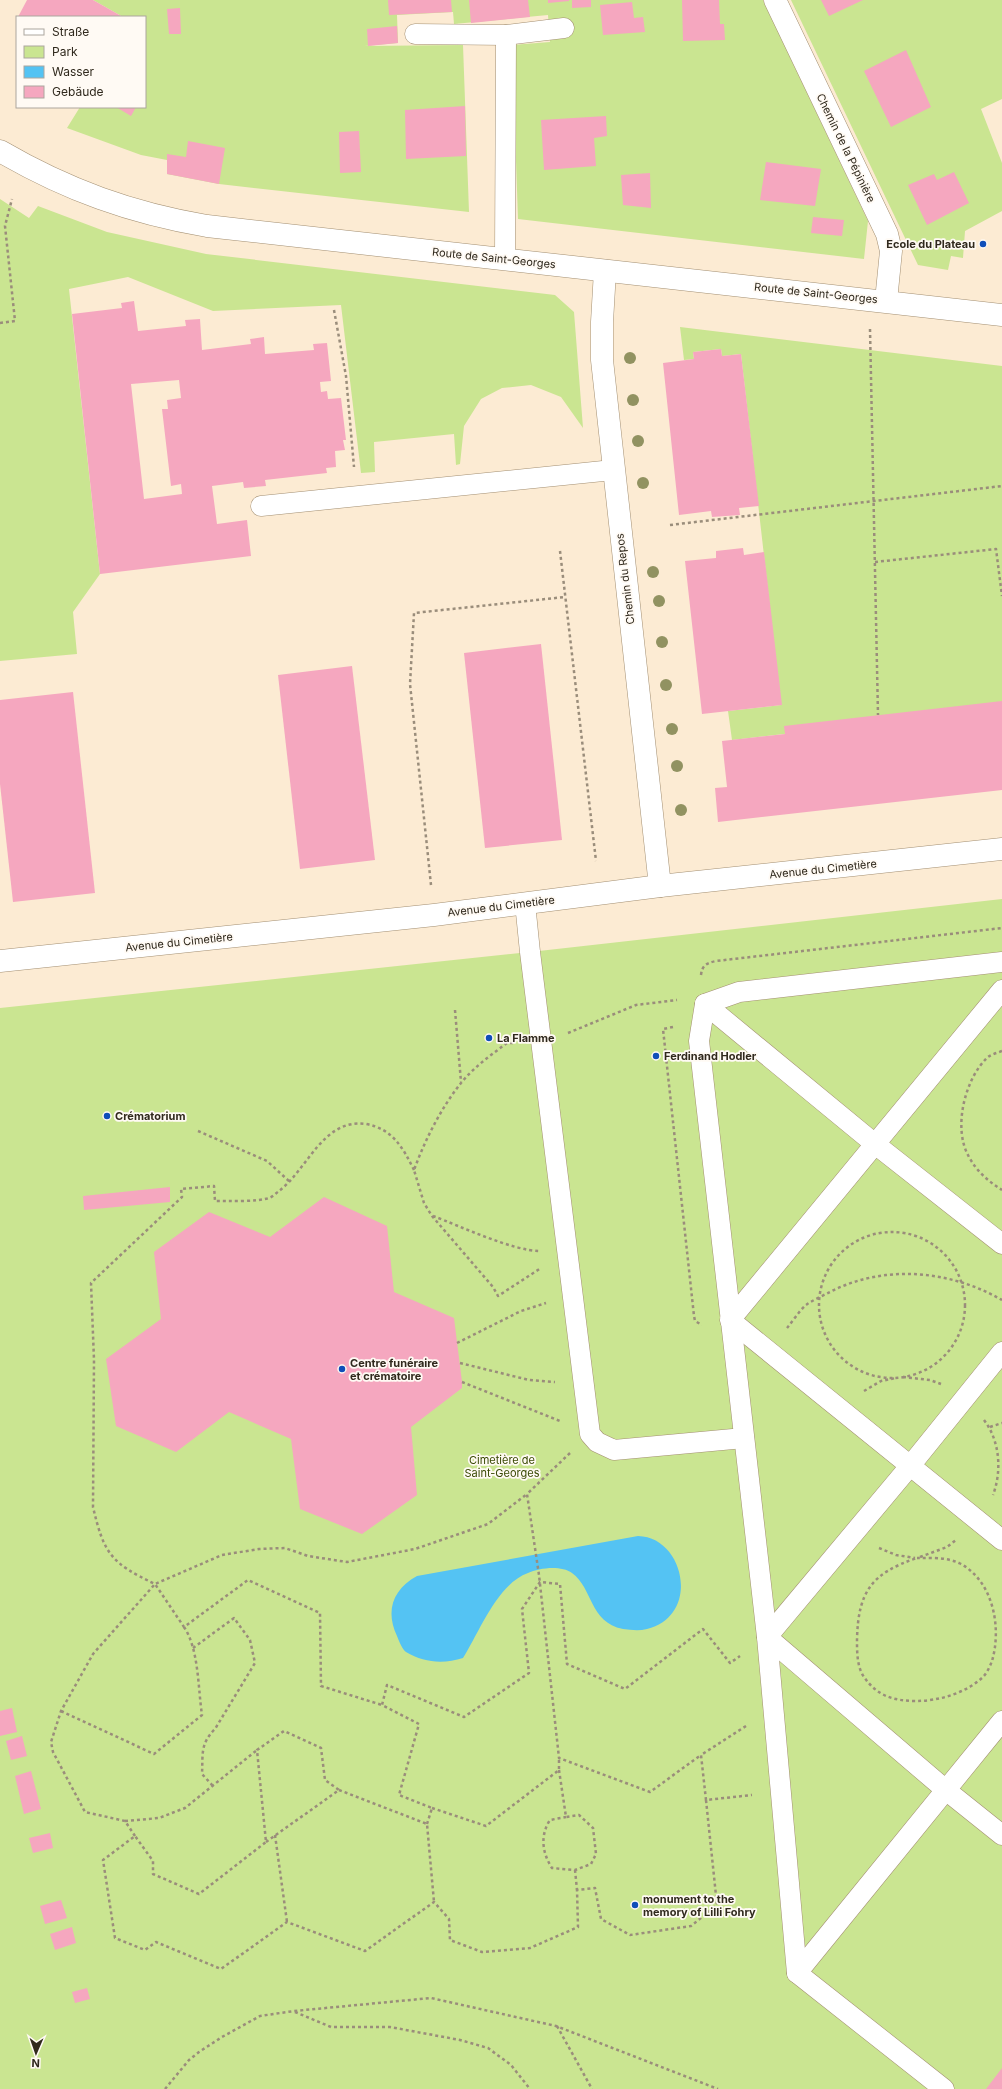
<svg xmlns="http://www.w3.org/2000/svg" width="1002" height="2089" font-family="Inter,sans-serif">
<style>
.green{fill:#cae591}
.water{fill:#54c3f3}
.building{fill:#f5a7bf;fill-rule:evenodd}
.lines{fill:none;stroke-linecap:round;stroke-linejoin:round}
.lane-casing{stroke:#a38f72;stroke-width:21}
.street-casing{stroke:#a38f72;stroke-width:23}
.secondary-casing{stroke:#a38f72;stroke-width:23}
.path{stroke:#9a8d7b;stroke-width:2.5;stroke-dasharray:3 3;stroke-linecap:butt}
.lane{stroke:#fff;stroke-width:20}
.street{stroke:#fff;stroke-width:22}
.secondary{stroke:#fff;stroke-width:22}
.tree{fill:#919261}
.poi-dot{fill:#0f4eb9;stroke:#fffaf4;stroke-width:1.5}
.labels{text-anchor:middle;stroke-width:3.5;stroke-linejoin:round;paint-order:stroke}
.street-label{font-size:11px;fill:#30291d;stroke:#fffaf4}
.poi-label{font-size:11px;font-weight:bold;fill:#30291d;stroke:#fffaf4;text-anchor:start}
.park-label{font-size:11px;fill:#394903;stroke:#fffaf4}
</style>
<rect width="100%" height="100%" fill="#fcebd3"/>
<!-- green -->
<g class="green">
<polygon points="93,0 763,0 868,221 864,259 518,219 512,45 550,42 548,15 454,24 453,12 397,15 398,43 365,46 463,45 469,212 219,184 167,174 167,160 141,155 67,128 80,107 145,107 145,17 123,17"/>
<polygon points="791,0 1002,0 1002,99 981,109 1002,163 1002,211 965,231 963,258 951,256 948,270 918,265"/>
<polygon points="0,199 29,218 38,206 107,232 206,254 555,295 574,312 583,428 561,397 531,385 502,388 481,399 464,426 460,464 456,465 454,434 374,442 375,472 361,473 341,305 213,311 128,277 69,289 100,574 73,612 77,654 0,661"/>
<polygon points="680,327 1002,366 1002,709 732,740 728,711 781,705 741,354 722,356 721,349 693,352 694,359 684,360"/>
<polygon points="1002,899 1002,2089 0,2089 0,1008 530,952"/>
</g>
<!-- water -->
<path class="water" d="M638 1536C685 1537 701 1616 647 1629 639 1631 631 1630 623 1629 589 1622 593 1588 572 1573 561 1565 539 1568 528 1573 497 1584 479 1633 463 1658 444 1664 424 1663 406 1652 402 1649 399 1641 397 1636 385 1611 393 1589 417 1576Z"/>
<!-- building -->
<g class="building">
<polygon points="27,0 93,0 123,17 18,17"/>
<polygon points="388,0 451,0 452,12 389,15"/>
<polygon points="469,0 528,0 530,17 471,23"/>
<polygon points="548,0 569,0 569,1 548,3"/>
<polygon points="572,0 591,0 591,7 572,8"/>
<polygon points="682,0 719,0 720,24 724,24 725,40 683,41"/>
<polygon points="821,0 863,0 829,16"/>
<polygon points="632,2 634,18 643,17 645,32 603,35 600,5"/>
<polygon points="180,8 181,34 169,34 167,9"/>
<polygon points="397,26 398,43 368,46 367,29"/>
<polygon points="906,50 931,107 891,127 864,71"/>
<polygon points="465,106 466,156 406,159 405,110"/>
<polygon points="116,107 136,107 131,116"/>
<polygon points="606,116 607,136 594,138 596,166 544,170 541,120"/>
<polygon points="359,131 361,172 340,173 339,132"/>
<polygon points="188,141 225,148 219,184 167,174 167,154 186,157"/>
<polygon points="766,162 821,169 815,206 760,200"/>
<polygon points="954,172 969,203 927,225 908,185 934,174 937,180"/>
<polygon points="650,173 651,208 623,205 621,175"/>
<polygon points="813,217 844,220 842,236 811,233"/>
<path d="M134 301 138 331 186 326 185 320 200 319 202 350 251 344 250 339 264 337 265 354 314 350 313 344 327 343 331 381 320 382 321 392 327 391 328 399 341 398 346 440H343L345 450 335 451 336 467 326 468 327 473 265 480 266 486 244 488 243 482 212 486 217 524 247 520 251 556 100 574 72 314 122 308 121 303ZM179 380 181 398 167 400 168 409H162L171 486 181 484 182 494 144 499 131 384Z"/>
<polygon points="721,349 722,356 741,354 759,506 739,508 740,515 712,517 711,511 679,515 663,363 694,359 693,352"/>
<polygon points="743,548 744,555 764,552 782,705 702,714 685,561 716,558 716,551"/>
<polygon points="541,644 562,840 485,848 464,653"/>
<polygon points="352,666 375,860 300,869 278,675"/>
<polygon points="73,692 95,893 13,902 0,784 0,700"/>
<polygon points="1002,701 1002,790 718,822 715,788 727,787 722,741 785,734 784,726"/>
<polygon points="170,1187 170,1202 84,1210 83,1196"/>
<polygon points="324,1197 387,1226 394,1292 454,1318 462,1382 462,1388 411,1427 417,1495 362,1534 300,1509 291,1439 229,1412 176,1452 116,1426 106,1359 161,1319 154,1252 209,1212 270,1237"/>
<polygon points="12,1708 17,1732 0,1736 0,1711"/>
<polygon points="22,1736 27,1756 11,1760 6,1741"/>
<polygon points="31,1771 41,1809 24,1814 15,1776"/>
<polygon points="50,1833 53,1848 33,1853 29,1838"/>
<polygon points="61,1900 67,1918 45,1924 40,1906"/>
<polygon points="72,1927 76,1943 55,1950 50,1934"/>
<polygon points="87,1988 90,1999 75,2003 72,1992"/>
<polygon points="1002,2068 1002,2089 986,2089"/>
</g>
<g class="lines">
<!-- lane casing -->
<g class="lane-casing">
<g id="lane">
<polyline points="415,34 506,35 564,28"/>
<polyline points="505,259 506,35"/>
<polyline points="261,506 613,470"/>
<polyline points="525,903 530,952 590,1434 597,1442 614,1450 744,1438"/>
<polyline points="1002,990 730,1320 1002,1540"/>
<polyline points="705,1004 875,1144 1002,1244"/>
<polyline points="1002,1352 910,1466 767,1637 947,1791 1002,1835"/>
<polyline points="797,1973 1002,1721"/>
<polyline points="944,2089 797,1973 767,1637 699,1041 705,1004 739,992 1002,962"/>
</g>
</g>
<!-- street casing -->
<g class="street-casing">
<g id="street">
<polyline points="775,0 887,234 891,251 886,301"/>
<polyline points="605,271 602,322 602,360 660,886"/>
<polyline points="0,961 434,915 660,886 1002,849"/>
</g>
</g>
<!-- secondary casing -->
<g class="secondary-casing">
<path id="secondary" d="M0 151C67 190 131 213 207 226L1002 315"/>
</g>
<!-- path -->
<g class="path">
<polyline points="334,310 346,376 354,467"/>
<polyline points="0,323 15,321 5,226 12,199"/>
<polyline points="870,329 878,715"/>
<polyline points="670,525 1002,486"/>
<polyline points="560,551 596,861"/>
<polyline points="875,562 996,549 1002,596"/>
<polyline points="431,885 410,684 414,613 565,597"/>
<path d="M701 975C702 966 706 963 716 961L1002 928"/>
<polyline points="455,1010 461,1082"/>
<polyline points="673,1027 663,1029 694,1316 695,1321 702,1325"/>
<polyline points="568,1033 636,1005 677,1000"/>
<path d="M513 1043H507C491 1055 474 1067 461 1083 441 1108 425 1140 414 1170L424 1203 432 1216 493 1287 498 1296 541 1268"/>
<path d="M1002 1051C997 1053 992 1054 988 1057 965 1078 953 1127 968 1155 976 1171 988 1181 1002 1190"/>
<polyline points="198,1131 267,1161 290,1182"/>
<path d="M414 1170C403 1148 393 1129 366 1124 323 1118 308 1169 279 1191 276 1193 273 1197 269 1198 257 1202 229 1201 215 1201L214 1186 181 1189 182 1197 91 1283 94 1360 93 1507C104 1554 111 1563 155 1584L222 1555 259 1549 285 1548 308 1556 347 1562 415 1549 488 1524 527 1494"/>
<path d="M433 1216C460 1226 513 1251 540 1251"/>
<circle cx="892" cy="1305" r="73"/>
<path d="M787 1328C793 1321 799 1311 806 1305 813 1300 822 1296 830 1292 884 1264 950 1270 1002 1300"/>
<polyline points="457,1343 521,1311 546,1303"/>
<polyline points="460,1363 529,1380 555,1382"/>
<polyline points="903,1377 930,1380 941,1384"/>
<polyline points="462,1382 560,1421"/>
<polyline points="864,1391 881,1381 896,1378"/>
<path d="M984 1420C1000 1441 1002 1471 993 1495"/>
<polyline points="990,1427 1002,1423"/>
<polyline points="570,1453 527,1494 539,1575 559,1758 650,1792 701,1755"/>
<polyline points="879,1548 896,1555 915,1558"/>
<polyline points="920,1557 947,1547 956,1540"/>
<path d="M917 1558C930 1558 946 1557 959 1563 993 1580 1002 1627 992 1661 990 1666 987 1673 983 1677 966 1693 939 1701 916 1701 894 1701 877 1696 864 1677 857 1667 857 1652 857 1640 858 1591 872 1573 917 1558Z"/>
<path d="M193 1648 234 1618 250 1640 255 1663 215 1729C200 1744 203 1754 202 1774L213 1786"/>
<path d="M61 1711 154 1754 202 1715C198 1689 199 1649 184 1627"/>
<polyline points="746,1726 701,1755 706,1800 752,1795"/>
<path d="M559 1770 566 1817 579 1815 593 1828 596 1854 591 1864 575 1870 552 1868C542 1853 540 1835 550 1820L566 1817"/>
<polyline points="339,1790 427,1824 434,1902"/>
<polyline points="432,1808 486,1826 559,1770 559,1758"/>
<polyline points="125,1821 159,1818 185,1808 257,1750"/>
<polyline points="427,1824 432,1808 399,1795 419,1724 382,1705 387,1685 464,1717 529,1673 522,1609 540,1582 560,1584 567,1664 625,1689 703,1629 730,1663 740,1656"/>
<polyline points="275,1835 287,1922"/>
<polyline points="135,1836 125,1821 85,1812 53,1752 51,1742 61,1711 93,1654 155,1584 184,1627 248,1580 320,1613 321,1686 382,1705"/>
<polyline points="266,1842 339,1790 325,1780 321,1748 284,1731 257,1750 266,1842 199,1894 153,1874 153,1861 135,1836 103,1860 115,1938 145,1950 156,1942 221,1969 287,1922 365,1951 434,1902 449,1919 450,1940 482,1952 530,1948 578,1927 577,1890 595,1888 601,1919 630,1935 691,1926 717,1905 706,1800"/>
<polyline points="575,1870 577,1890"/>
<polyline points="295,2012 331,2027 390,2027 460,2040 488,2048 511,2065 530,2089"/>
<polyline points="557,2026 592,2089"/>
<polyline points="165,2089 189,2060 199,2052 222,2037 260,2016 294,2011 431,1998 556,2026 718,2089"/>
</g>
<!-- lane -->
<use href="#lane" class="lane"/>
<!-- street -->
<use href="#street" class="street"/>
<!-- secondary -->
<use href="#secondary" class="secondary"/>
</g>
<!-- trees -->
<g class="tree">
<circle cx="630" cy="358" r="6"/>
<circle cx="633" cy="400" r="6"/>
<circle cx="638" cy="441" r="6"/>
<circle cx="643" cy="483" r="6"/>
<circle cx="653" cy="572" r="6"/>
<circle cx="659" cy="601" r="6"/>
<circle cx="662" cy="642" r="6"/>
<circle cx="666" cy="685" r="6"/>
<circle cx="672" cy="729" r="6"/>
<circle cx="677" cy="766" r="6"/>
<circle cx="681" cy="810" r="6"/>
</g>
<!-- markers -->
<g class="poi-dot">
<circle cx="983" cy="244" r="4"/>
<circle cx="489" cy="1038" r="4"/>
<circle cx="656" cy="1056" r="4"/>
<circle cx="107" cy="1116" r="4"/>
<circle cx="342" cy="1369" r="4"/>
<circle cx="635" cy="1905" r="4"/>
</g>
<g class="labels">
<!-- street labels -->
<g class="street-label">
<text transform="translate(846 148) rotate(64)" y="4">Chemin de la Pépinière</text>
<text transform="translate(494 258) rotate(6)" y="4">Route de Saint-Georges</text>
<text transform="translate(816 293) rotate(6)" y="4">Route de Saint-Georges</text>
<text transform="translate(625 579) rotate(-97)" y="4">Chemin du Repos</text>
<text transform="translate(823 869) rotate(-6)" y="4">Avenue du Cimetière</text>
<text transform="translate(501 906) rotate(-7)" y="4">Avenue du Cimetière</text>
<text transform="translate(179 942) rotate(-6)" y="4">Avenue du Cimetière</text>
</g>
<!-- poi labels -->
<g class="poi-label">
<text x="975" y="248" text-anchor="end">Ecole du Plateau</text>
<text x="497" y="1042">La Flamme</text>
<text x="664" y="1060">Ferdinand Hodler</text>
<text x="115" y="1120">Crématorium</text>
<text x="350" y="1367">Centre funéraire<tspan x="350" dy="13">et crématoire</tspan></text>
<text x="643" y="1903">monument to the<tspan x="643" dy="13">memory of Lilli Fohry</tspan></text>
</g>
<!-- park labels -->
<g class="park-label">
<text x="502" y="1464">Cimetière de<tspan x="502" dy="13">Saint-Georges</tspan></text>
</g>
</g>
<!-- legend -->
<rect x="16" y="16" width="130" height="92" fill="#fffaf4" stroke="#aca69e"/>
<rect x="24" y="29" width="20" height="6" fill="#ffffff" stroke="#aca69e"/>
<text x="52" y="36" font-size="12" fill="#30291d">Straße</text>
<rect x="24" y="46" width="20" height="12" fill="#cae591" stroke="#aca69e"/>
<text x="52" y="56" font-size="12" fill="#30291d">Park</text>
<rect x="24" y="66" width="20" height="12" fill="#54c3f3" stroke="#aca69e"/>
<text x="52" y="76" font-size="12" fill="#30291d">Wasser</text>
<rect x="24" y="86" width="20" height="12" fill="#f5a7bf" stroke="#aca69e"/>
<text x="52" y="96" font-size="12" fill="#30291d">Gebäude</text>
<!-- north arrow -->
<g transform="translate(36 2053) rotate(182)" stroke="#fffaf4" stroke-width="3" paint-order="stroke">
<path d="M0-3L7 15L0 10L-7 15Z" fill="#30291d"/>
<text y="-6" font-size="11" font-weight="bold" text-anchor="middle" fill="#30291d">N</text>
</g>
</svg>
